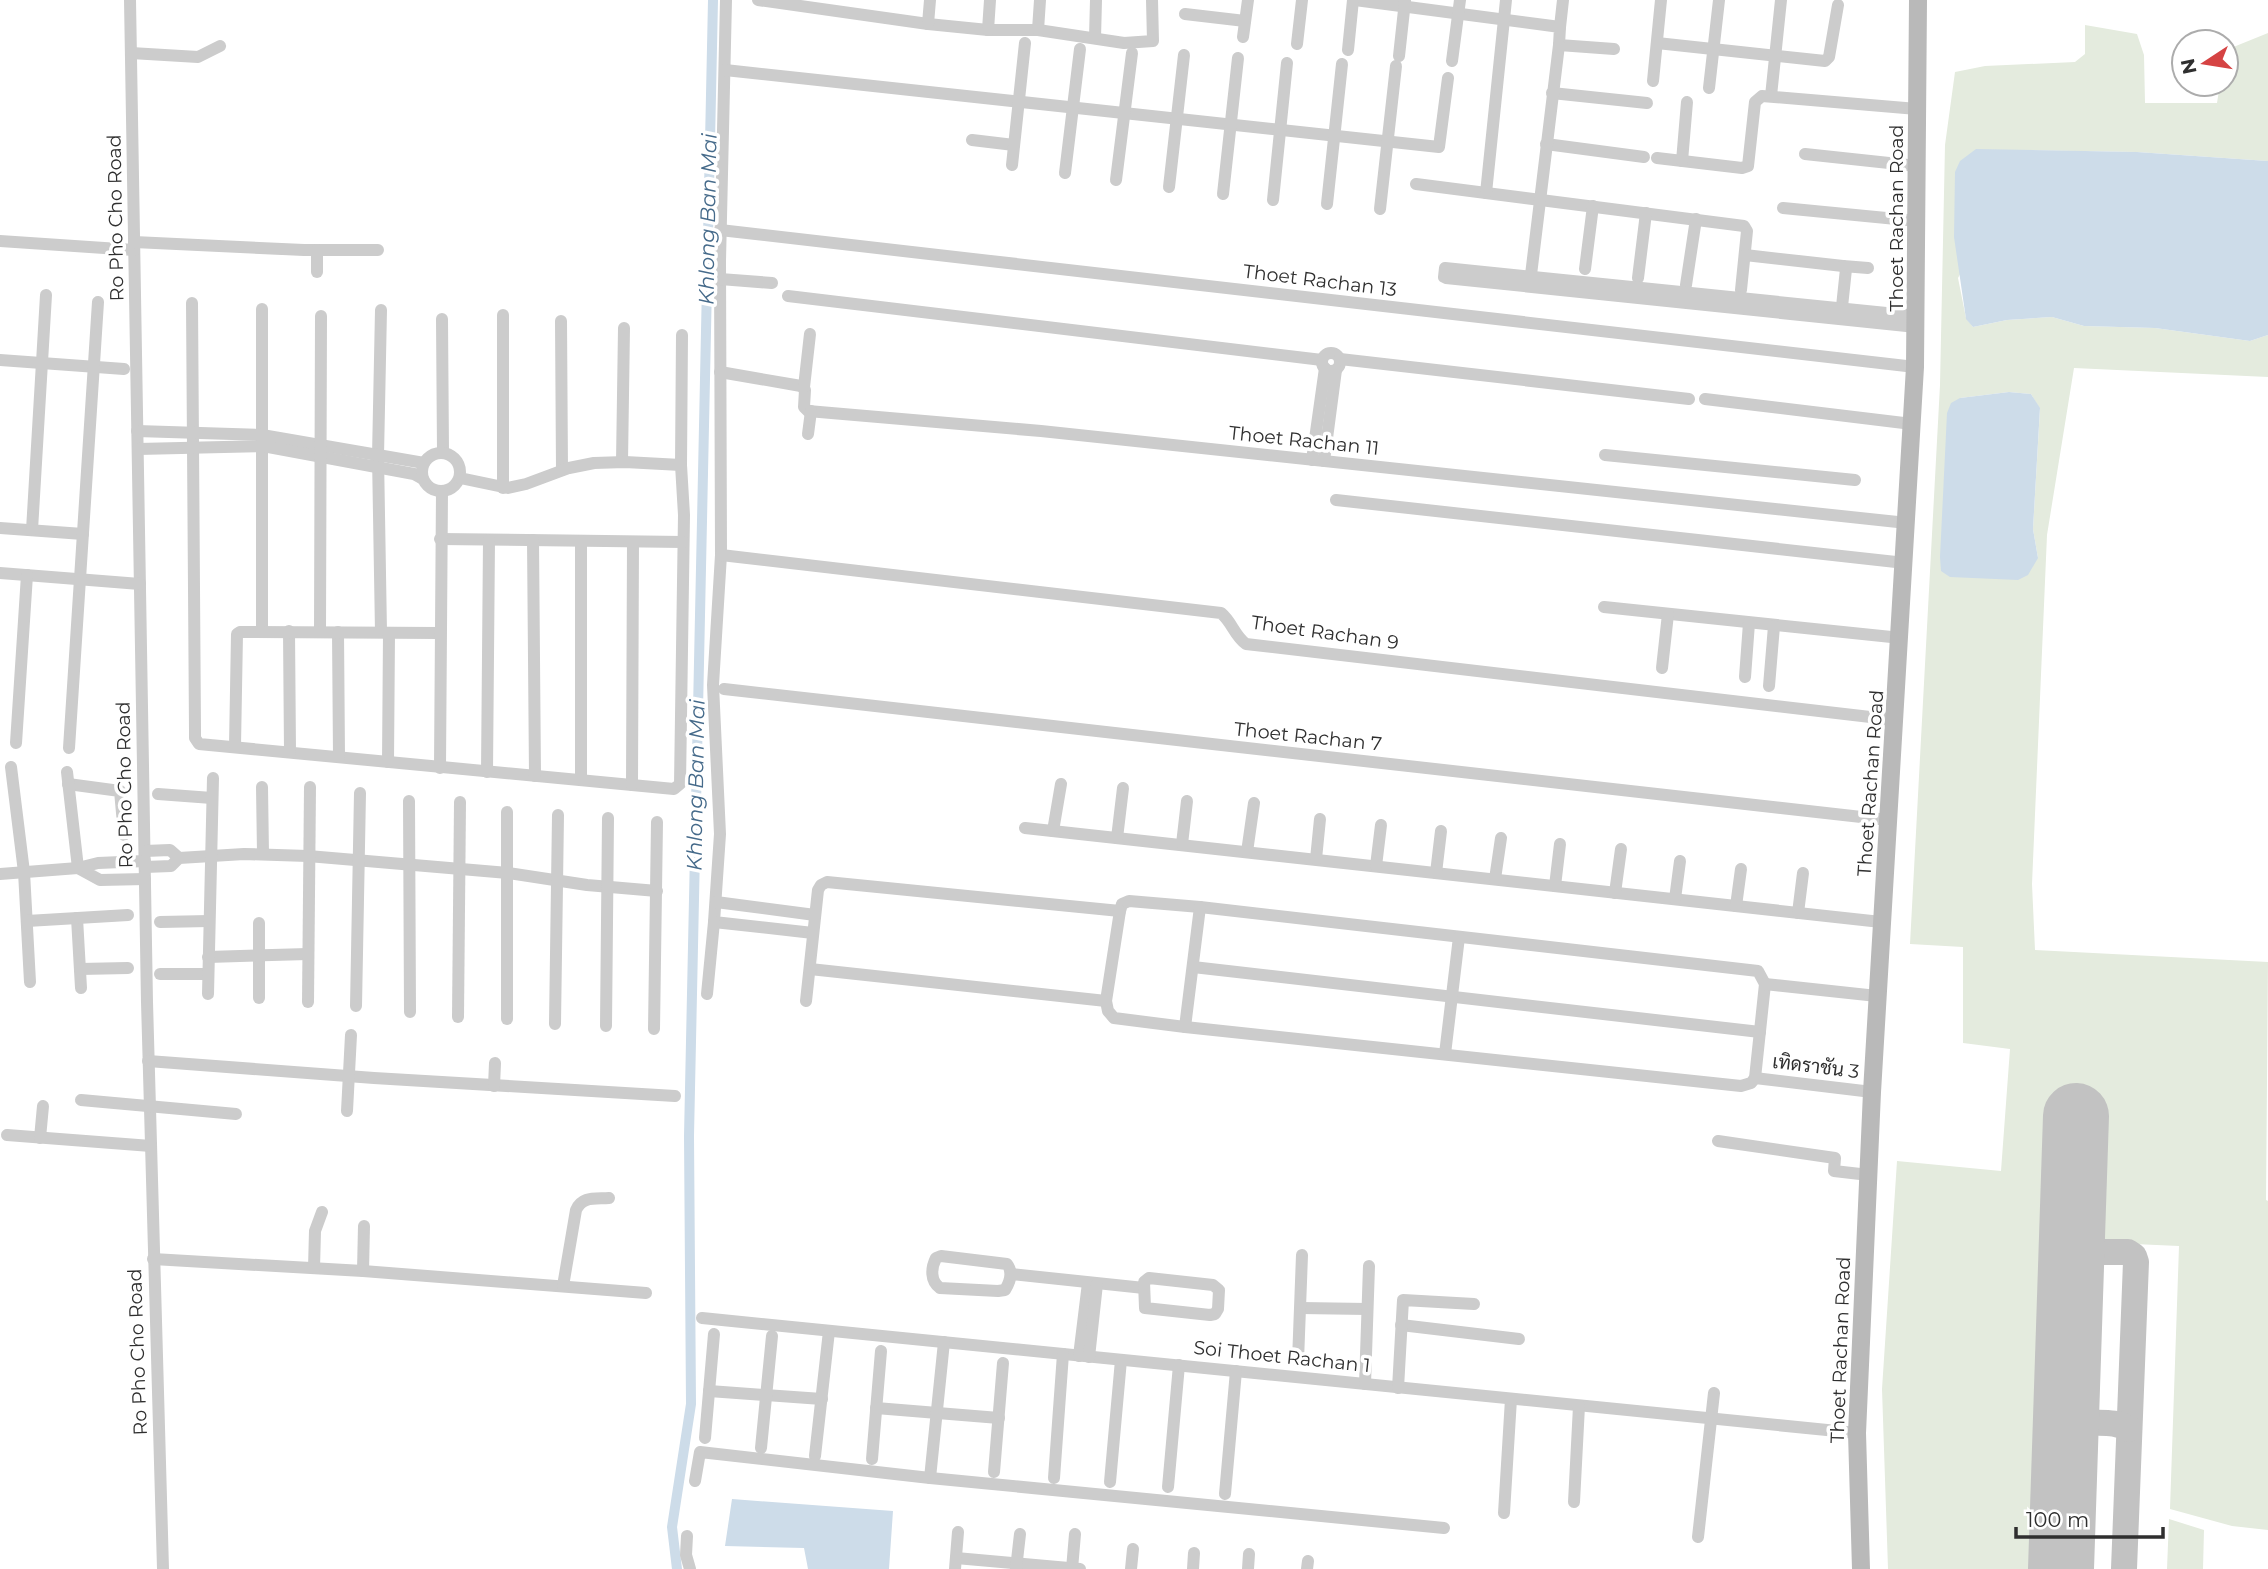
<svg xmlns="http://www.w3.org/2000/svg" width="2268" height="1569" font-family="Montserrat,Sarabun,sans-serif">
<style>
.green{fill:#e4ebde;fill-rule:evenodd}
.water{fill:#cddce9}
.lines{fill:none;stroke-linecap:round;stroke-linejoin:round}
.canal{stroke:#cddce9;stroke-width:10}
.taxiway{stroke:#c2c2c2;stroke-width:26}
.runway{stroke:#c2c2c2;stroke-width:66}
.street{stroke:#ccc;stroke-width:12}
.secondary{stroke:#b9b9b9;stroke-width:18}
.labels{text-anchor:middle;stroke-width:7;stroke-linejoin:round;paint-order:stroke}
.street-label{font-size:19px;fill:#2f2f2f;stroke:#fff}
.water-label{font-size:21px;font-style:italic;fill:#456a8a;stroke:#fff}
</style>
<rect width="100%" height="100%" fill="#fff"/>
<!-- green -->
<g class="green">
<path d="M2085 25 2137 34 2144 55 2145 103H2217L2220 84H2226V50L2268 33V161L2137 152 2025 150 1958 278 1966 318 1973 327 2007 320 2052 317 2084 326 2155 328 2250 341 2268 335V377L2074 368 2047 535 2032 884 2035 950 2268 962 2266 1200 2268 1201V1530L2232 1526 2170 1509 2179 1246 2089 1242 2093 1111 2058 1109 2041 1569H1888L1882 1389 1897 1161 2001 1171 2010 1049 1963 1043V947L1910 944 1940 385 1945 145 1955 72 1985 66 2075 62 2085 54ZM2009 392 2031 394 2040 409 2033 529 2038 558 1960 398Z"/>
<polygon points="2169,1519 2204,1530 2203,1569 2167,1569"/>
</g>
<!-- water -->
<g class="water">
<polygon points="1976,149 2137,152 2268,161 2268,335 2250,341 2155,328 2084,326 2052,317 2007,320 1973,327 1966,319 1954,237 1955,172 1960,161"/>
<polygon points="2009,392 2031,394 2040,408 2033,529 2038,558 2028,575 2018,580 1950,577 1941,571 1940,557 1947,413 1951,403 1960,398"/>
<polygon points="732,1499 893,1511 889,1569 808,1569 804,1548 725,1546"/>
</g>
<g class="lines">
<!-- canal -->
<polyline class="canal" points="677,1569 672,1527 691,1404 689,1136 713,0"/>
<!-- taxiway -->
<g class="taxiway">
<polyline points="2071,1241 2083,1252 2128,1252 2134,1256 2136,1262 2124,1569"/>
<path d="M2066 1414C2085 1430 2108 1416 2129 1429"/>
</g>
<!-- runway -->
<polyline class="runway" points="2061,1569 2076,1116"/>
<!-- street -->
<g class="street">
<polyline points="130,0 147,1002 163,1569"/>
<polyline points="726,0 720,261 721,555 713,685 720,834 714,922 813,933"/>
<polyline points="758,0 928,24 988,30 1038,30 1124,43 1153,41 1152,0"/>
<polyline points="1355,0 1560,27 1559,45 1614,49"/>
<polyline points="1185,14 1245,21"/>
<polyline points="928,24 930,0"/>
<polyline points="1560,27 1563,0"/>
<polyline points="988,30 990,0"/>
<polyline points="1038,30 1040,0"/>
<polyline points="1243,37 1248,0"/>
<polyline points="1095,38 1096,0"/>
<polyline points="1657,43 1825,61 1829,57 1838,5"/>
<polyline points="1297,44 1302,0"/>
<polyline points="1348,50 1353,0"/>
<polyline points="131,53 198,57 220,46"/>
<polyline points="1399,56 1405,1"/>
<polyline points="1452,61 1460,0"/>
<polyline points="725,70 1439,147 1448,78"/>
<polyline points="1653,81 1661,0"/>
<polyline points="1709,88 1719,0"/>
<polyline points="1552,93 1647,103"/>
<polyline points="1771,96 1781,0"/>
<polyline points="972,140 1014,145"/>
<polyline points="1546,144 1644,157"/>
<polyline points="1805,154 1917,166"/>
<polyline points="1657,158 1742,168 1748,166 1755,102 1762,96 1917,109"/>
<polyline points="1682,161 1687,102"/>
<polyline points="1012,165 1025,43"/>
<polyline points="1065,173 1080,49"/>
<polyline points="1116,180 1132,53"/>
<polyline points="1416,184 1744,226 1747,231 1741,290"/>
<polyline points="1169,187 1184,55"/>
<polyline points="1486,193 1506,0"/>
<polyline points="1223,194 1238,58"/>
<polyline points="1273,200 1287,63"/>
<polyline points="1327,204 1342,64"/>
<polyline points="1783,208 1917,221"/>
<polyline points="1380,209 1396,66"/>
<polyline points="720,230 1915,367"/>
<polyline points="0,241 134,250"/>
<polyline points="134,242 304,250 378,250"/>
<polyline points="1745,255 1843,266 1846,269 1841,316"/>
<polyline points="1843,266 1868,268"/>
<polyline points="1585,269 1593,206"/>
<polyline points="317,272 317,250"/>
<polyline points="1638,278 1646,213"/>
<polyline points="720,279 772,283"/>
<polyline points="1530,283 1559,45"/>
<polyline points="1686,285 1696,219"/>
<polyline points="788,296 1322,360"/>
<polyline points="192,303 195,731 195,738 199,744 674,789 680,784 684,515 681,465 682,335"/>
<polyline points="262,309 262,631"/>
<polyline points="381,310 378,456 381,632"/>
<polyline points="503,315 503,488"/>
<polyline points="442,319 443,452"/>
<polyline points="561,321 562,470"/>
<polyline points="1916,327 1446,278 1444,277 1445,268 1916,316"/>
<circle cx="1331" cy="362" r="9"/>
<polyline points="1340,359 1689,399"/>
<polyline points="0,360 124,369"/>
<polyline points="720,372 801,386 805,390 804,407 808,411 1041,431 1907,523"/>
<polyline points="804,387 810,334"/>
<polyline points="1705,399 1912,424"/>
<polyline points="137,431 262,435 424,463"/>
<polyline points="808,434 811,411"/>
<polyline points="138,449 263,446 414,474 423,479"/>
<circle cx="441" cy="472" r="19"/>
<polyline points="1605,455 1855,480"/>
<polyline points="1312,460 1325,368"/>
<polyline points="1324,461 1336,370"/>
<polyline points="622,462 624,328"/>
<polyline points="460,478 508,488 526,484 569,468 594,463 625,462 681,465"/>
<polyline points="1336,500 1905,563"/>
<polyline points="0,528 83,534"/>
<polyline points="32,530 46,295"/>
<polyline points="440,539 683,542"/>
<polyline points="533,540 535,776"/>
<polyline points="581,541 581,780"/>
<path d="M721 555 1221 613C1232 622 1234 635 1246 644L1896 720"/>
<polyline points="0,573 140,584"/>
<polyline points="1604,607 1901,638"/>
<polyline points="289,631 290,752"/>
<polyline points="320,631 321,316"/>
<polyline points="338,632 339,757"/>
<polyline points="1662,668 1668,614"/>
<polyline points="1745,677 1749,623"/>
<polyline points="1769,686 1774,626"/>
<polyline points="724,689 1888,820"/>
<polyline points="16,743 27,575"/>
<polyline points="235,746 237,634 240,632 440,633"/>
<polyline points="69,748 98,302"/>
<polyline points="388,762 389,633"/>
<polyline points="11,767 24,872 30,982"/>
<polyline points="440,768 442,491"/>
<polyline points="487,772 489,540"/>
<polyline points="68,784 120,791 124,835"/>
<polyline points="632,785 633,542"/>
<polyline points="262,787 263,854"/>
<polyline points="158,794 212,798"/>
<polyline points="409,801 410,1012"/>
<polyline points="1025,828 1881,922"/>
<polyline points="1053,831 1061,784"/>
<polyline points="1117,838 1123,788"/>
<polyline points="1182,844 1187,801"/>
<polyline points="145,851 170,850 179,858"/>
<polyline points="1247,852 1254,803"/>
<polyline points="1316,859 1320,819"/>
<polyline points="145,861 98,863 78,868 100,880 145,879"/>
<polyline points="1376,866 1381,825"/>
<polyline points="145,867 171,866 179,858 244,854 308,856 508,873 587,885 657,891"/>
<polyline points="1436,873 1441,831"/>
<polyline points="0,874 78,868 67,772"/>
<polyline points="1495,879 1501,838"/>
<polyline points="1555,886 1560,844"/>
<polyline points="1615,893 1621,849"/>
<polyline points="1675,899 1680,861"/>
<polygon points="1129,901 1200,907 1758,971 1765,984 1755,1078 1751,1083 1741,1086 1185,1027 1114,1018 1108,1011 1106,1001 1120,911 1122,904"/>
<polyline points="716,902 815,915"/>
<polyline points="1736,906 1741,869"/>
<polyline points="1798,913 1803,873"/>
<polyline points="77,918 81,988"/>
<polyline points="27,921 128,915"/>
<polyline points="160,922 209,921"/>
<polyline points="259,923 259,998"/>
<polyline points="208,957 308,954"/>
<polyline points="1193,967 1760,1032"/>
<polyline points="80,969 128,968"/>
<polyline points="810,969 1106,1001"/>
<polyline points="160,974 208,974"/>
<polyline points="1765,984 1877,996"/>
<polyline points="208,994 213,778"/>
<polyline points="707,994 714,922"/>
<polyline points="806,1001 818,890 821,885 827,882 1120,911"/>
<polyline points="308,1002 310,787"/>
<polyline points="356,1006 360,793"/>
<polyline points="458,1017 460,802"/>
<polyline points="507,1019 507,812"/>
<polyline points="555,1024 558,815"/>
<polyline points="606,1026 608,818"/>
<polyline points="1185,1027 1200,907"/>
<polyline points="654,1029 657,822"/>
<polyline points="1445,1054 1459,937"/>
<polyline points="148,1061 374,1078 675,1096"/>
<polyline points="1755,1078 1872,1092"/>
<polyline points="494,1086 495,1063"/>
<polyline points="81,1100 236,1114"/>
<polyline points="347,1111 351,1035"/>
<polyline points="7,1135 151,1146"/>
<polyline points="40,1138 43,1106"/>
<polyline points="1718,1141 1835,1158 1834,1171 1869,1175"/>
<path d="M941 1256 1007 1264C1013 1272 1010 1282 1005 1290L998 1291 940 1288C930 1281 931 1268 936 1258Z"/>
<polyline points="153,1259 363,1271 646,1293"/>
<polyline points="314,1268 315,1231 322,1212"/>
<polyline points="363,1271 364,1226"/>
<polyline points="1011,1274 1144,1288"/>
<polygon points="1149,1278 1213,1285 1219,1290 1218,1309 1215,1314 1210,1315 1145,1308 1144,1282"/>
<path d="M563 1286 576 1210C582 1196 595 1199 609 1198"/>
<polyline points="1301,1308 1367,1309"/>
<polyline points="702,1318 1857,1433"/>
<polyline points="1401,1325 1519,1339"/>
<polyline points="1079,1356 1088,1283"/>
<polyline points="1089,1357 1097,1284"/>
<polyline points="1298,1361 1302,1255"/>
<polyline points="1365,1384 1369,1266"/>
<polyline points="1398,1388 1403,1300 1474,1304"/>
<polyline points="709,1391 822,1399"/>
<polyline points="876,1408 999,1418"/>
<polyline points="705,1438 714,1334"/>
<polyline points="761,1448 772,1336"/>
<polyline points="815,1456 829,1331"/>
<polyline points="872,1459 881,1351"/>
<polyline points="994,1472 1003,1363"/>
<polyline points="930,1478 944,1342"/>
<polyline points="1054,1478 1063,1354"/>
<polyline points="695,1481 700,1452 930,1478 1444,1528"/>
<polyline points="1110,1482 1121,1360"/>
<polyline points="1168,1487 1179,1365"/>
<polyline points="1225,1494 1236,1371"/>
<polyline points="1574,1502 1579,1406"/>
<polyline points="1504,1513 1511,1399"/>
<polyline points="687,1536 686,1555 690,1569"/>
<polyline points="1698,1537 1714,1393"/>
<polyline points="956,1558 1080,1569"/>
<polyline points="955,1569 958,1532"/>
<polyline points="1016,1569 1020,1534"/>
<polyline points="1072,1569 1075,1534"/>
<polyline points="1131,1569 1133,1549"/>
<polyline points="1193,1569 1194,1553"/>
<polyline points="1248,1569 1249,1554"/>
<polyline points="1307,1569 1308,1561"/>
</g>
<!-- secondary -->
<polyline class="secondary" points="1861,1569 1857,1433 1872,1092 1915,367 1918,0"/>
</g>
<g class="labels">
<!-- street labels -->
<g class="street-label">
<text transform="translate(115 218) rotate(-91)" y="7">Ro Pho Cho Road</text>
<text transform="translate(1896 218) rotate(-90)" y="7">Thoet Rachan Road</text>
<text transform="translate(1320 280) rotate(7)" y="7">Thoet Rachan 13</text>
<text transform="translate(1304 440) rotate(6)" y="7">Thoet Rachan 11</text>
<text transform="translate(1325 632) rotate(8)" y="7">Thoet Rachan 9</text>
<text transform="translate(1308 736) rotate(6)" y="7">Thoet Rachan 7</text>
<text transform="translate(1870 783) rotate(-86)" y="7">Thoet Rachan Road</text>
<text transform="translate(124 785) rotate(-91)" y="7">Ro Pho Cho Road</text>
<text transform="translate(1816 1066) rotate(7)" y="7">เทิดราชัน 3</text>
<text transform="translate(1840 1350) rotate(-88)" y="7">Thoet Rachan Road</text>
<text transform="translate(137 1352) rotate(-92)" y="7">Ro Pho Cho Road</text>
<text transform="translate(1282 1356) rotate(6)" y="7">Soi Thoet Rachan 1</text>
</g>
<!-- water labels -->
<g class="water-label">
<text transform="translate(708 219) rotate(-89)" y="7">Khlong Ban Mai</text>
<text transform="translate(696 785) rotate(-89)" y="7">Khlong Ban Mai</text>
</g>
</g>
<!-- north arrow -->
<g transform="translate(2205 63) rotate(258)"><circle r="33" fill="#ffffff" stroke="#acacac" stroke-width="2"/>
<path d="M0-5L12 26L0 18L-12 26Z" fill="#d54343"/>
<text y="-10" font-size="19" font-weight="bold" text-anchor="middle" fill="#2f2f2f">N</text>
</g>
<!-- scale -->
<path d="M2016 1527v10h147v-10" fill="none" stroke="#2f2f2f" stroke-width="3.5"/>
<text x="2026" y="1527" font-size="21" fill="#2f2f2f" stroke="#ffffff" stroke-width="5" paint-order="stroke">100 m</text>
</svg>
